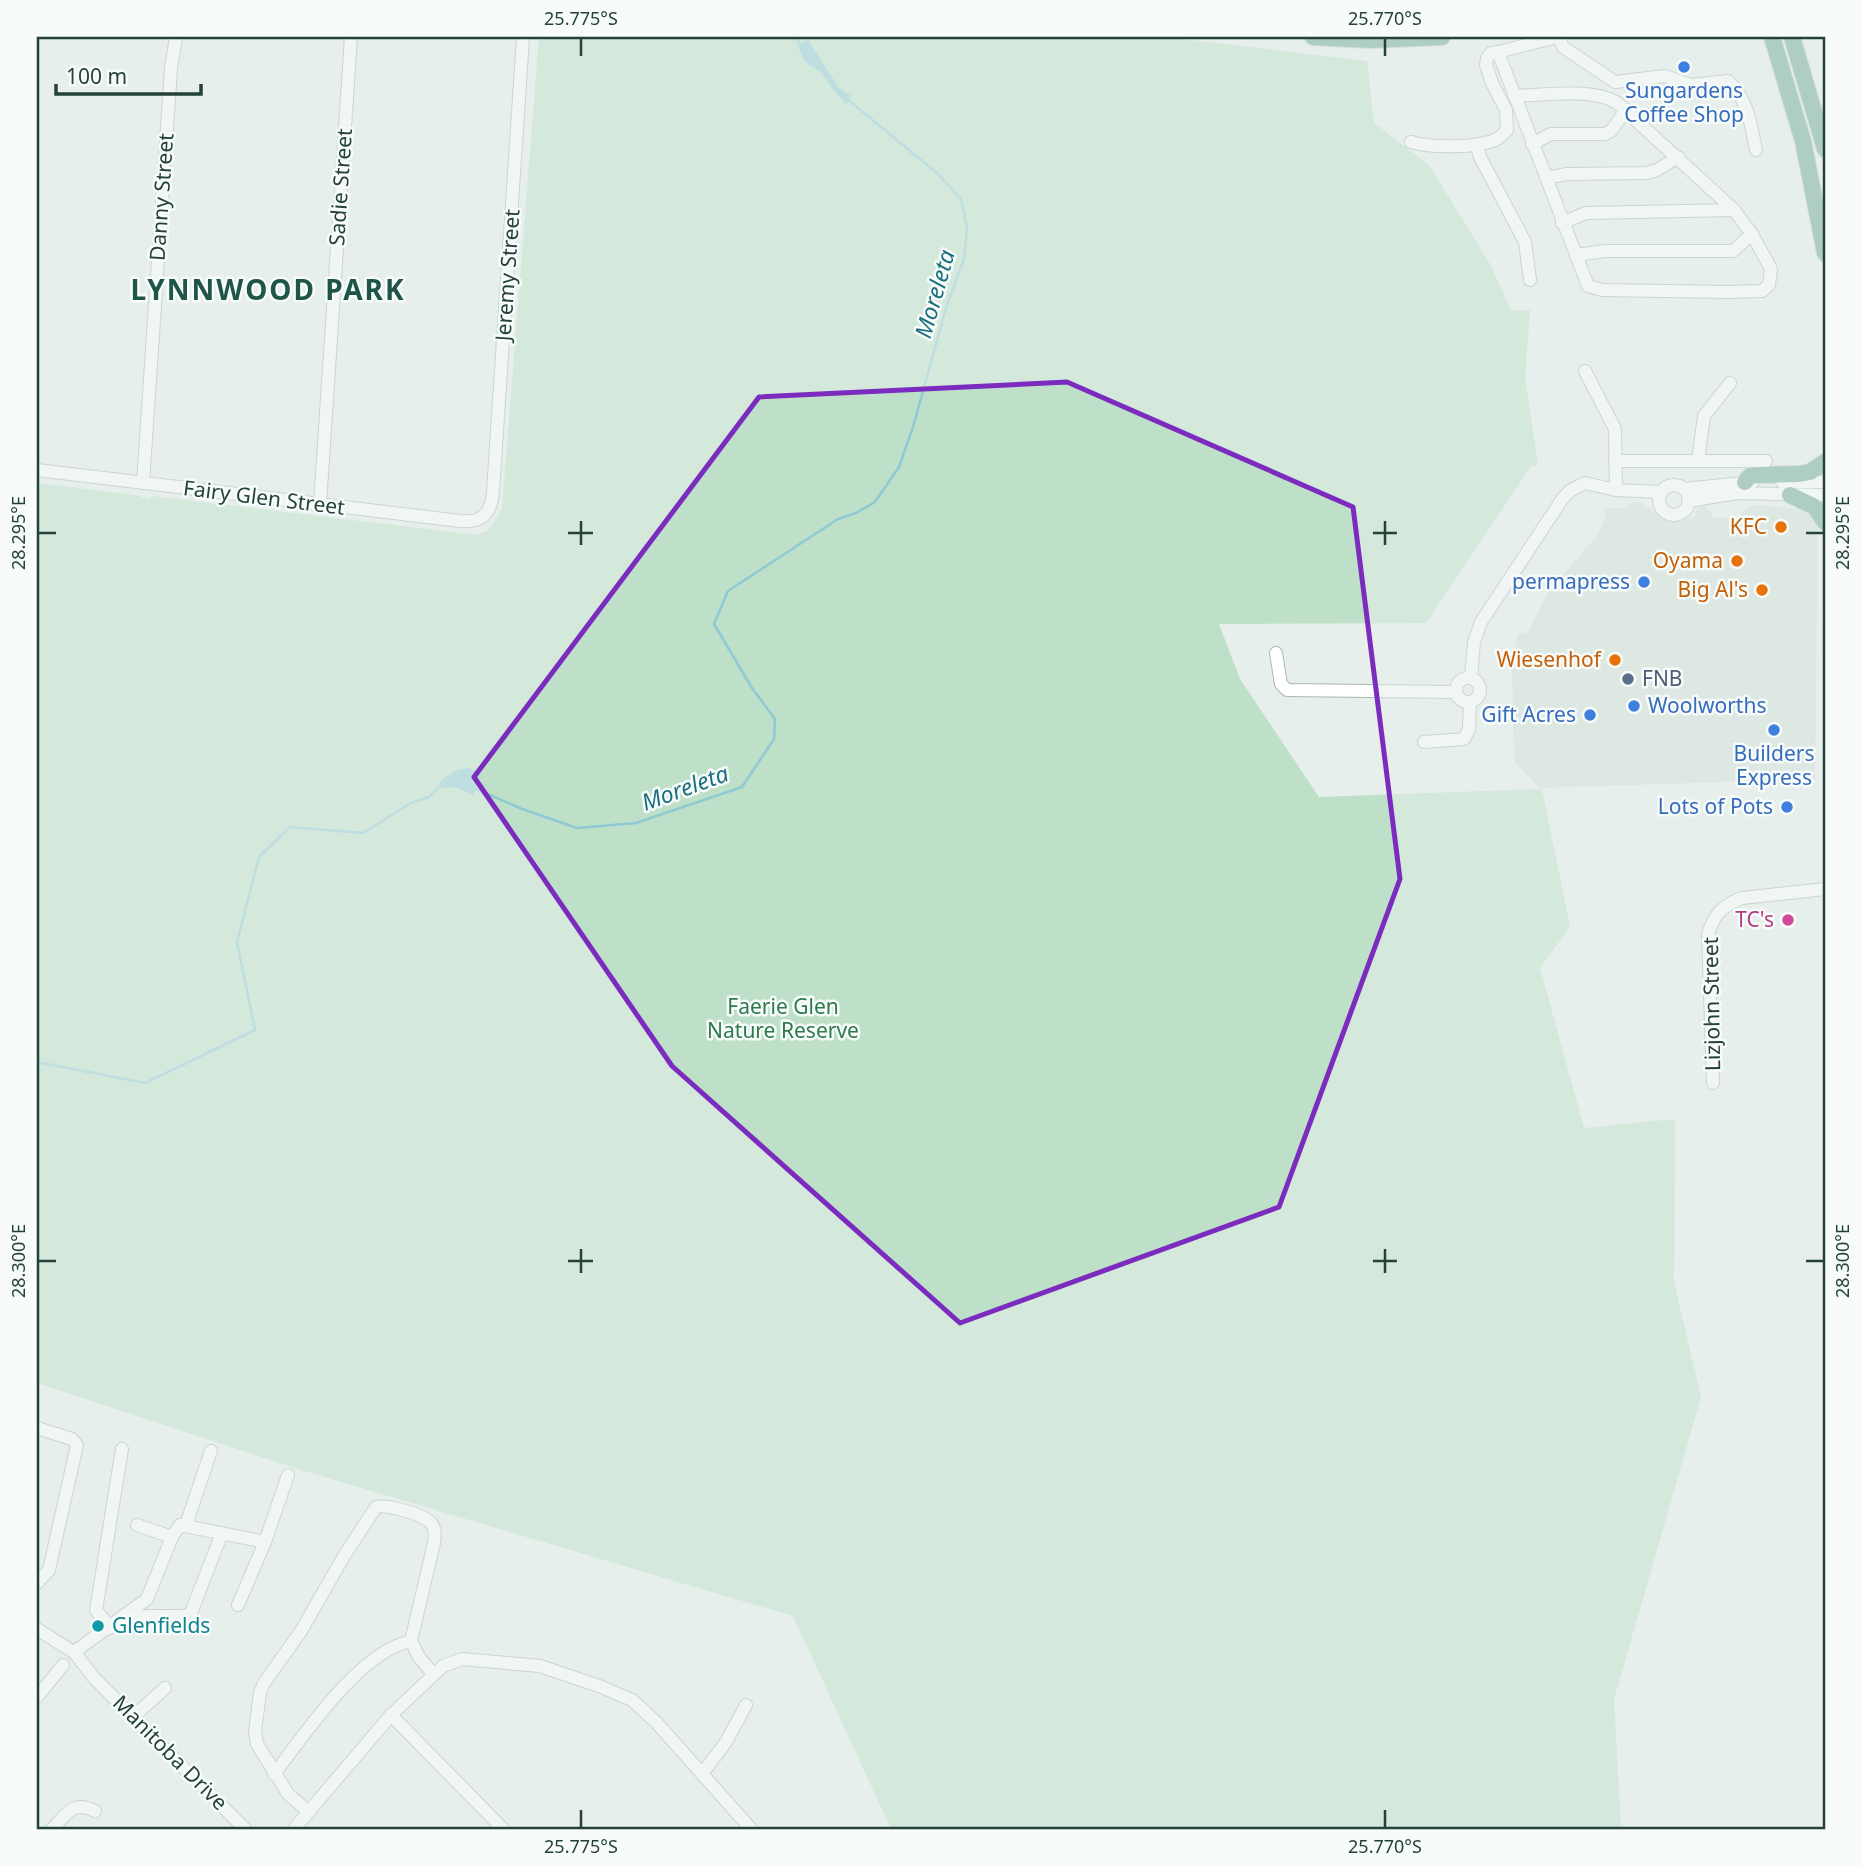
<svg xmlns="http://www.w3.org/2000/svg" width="1862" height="1866" font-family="'Noto Sans',sans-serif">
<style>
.built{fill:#d4dfda}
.green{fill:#bfe0c8}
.water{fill:#8ec9d4}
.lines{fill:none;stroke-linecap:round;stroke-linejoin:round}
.stream{stroke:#8ec9d4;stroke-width:2.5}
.minor-casing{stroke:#a8b8b2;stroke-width:14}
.major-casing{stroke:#c2cac8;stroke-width:18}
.minor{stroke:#fff;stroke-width:12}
.major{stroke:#6aa596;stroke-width:16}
.marked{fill:none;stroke:#7b2cbf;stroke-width:5;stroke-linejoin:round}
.ticks{fill:none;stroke:#24423a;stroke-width:2.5}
.shop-dot{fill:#3f7fe0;stroke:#f7fbf9;stroke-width:2.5}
.food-dot{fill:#e8710a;stroke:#f7fbf9;stroke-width:2.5}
.service-dot{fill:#5c6f8a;stroke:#f7fbf9;stroke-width:2.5}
.hotel-dot{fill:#d1479c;stroke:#f7fbf9;stroke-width:2.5}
.culture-dot{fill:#0f9aa8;stroke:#f7fbf9;stroke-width:2.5}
.labels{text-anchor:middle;stroke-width:5;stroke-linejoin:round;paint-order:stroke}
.shop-label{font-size:21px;fill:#366cbe;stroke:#f7fbf9;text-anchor:end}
.street-label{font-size:21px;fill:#24423a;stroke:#f7fbf9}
.food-label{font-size:21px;fill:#c56008;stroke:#f7fbf9;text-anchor:end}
.service-label{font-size:21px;fill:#4e5e75;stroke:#f7fbf9;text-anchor:start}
.hotel-label{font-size:21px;fill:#b23c85;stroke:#f7fbf9;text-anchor:end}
.park-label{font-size:21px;fill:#2d7a4b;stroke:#f7fbf9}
.culture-label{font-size:21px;fill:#0d838f;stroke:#f7fbf9;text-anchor:start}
.water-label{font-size:23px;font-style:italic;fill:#1c6f80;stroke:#f7fbf9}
.district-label{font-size:28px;font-weight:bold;letter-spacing:2px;fill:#1f5548;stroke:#f7fbf9}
.neatline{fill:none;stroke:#24423a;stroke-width:2.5}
.ticks-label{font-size:18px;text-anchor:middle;fill:#24423a}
</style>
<rect width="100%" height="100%" fill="#e6efeb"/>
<!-- built -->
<polygon class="built" points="1641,502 1664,520 1694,517 1698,507 1704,506 1710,510 1714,518 1740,517 1743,510 1751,506 1764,505 1809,511 1818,520 1815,779 1540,788 1514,761 1512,665 1518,634 1528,632 1549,590 1596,537 1605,520 1605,508 1624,508 1631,503"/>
<!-- green -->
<polygon class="green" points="539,37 1166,37 1367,61 1374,123 1429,165 1490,264 1511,310 1530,310 1525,377 1538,465 1531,466 1426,623 1219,624 1240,679 1319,797 1542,789 1570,927 1540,968 1584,1128 1675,1119 1674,1282 1701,1397 1614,1699 1621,1829 891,1829 793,1616 301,1470 37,1383 37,483 136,495 150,500 152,496 476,535 488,531 502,509"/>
<!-- water -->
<g class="water">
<path d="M808 40 839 88 851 96 846 104C838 96 832 88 825 78 815 63 805 71 798 45Z"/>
<polygon points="468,768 479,772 474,796 456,787 442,788 439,782 455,771"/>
</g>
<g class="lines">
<!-- stream -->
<g class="stream">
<polyline points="794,37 802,45"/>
<polyline points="474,788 522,809 577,828 636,823 742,787 774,739 775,719 752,688 714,624 728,591 838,519 856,513 875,502 899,467 913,427 946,308 964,259 967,228 961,199 938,174 847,99"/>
<polyline points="37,1062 145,1083 255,1030 237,942 259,857 290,827 363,833 411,803 429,797 442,784"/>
</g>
<!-- minor casing -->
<g class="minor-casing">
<g id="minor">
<path d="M1559 37 1563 47 1615 82 1665 76 1691 85 1728 81C1748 99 1751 125 1756 150"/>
<path d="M1514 96C1544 95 1590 88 1616 102L1734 210 1752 234 1771 269 1769 285 1762 291 1729 292 1602 290 1588 286 1498 52 1557 37"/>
<path d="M1411 142C1431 148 1476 148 1495 140 1500 138 1503 134 1507 130L1506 110 1492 83 1486 65 1487 58 1491 53 1498 52"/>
<polyline points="1476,144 1480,157 1525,242 1530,280"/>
<polyline points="1532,144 1551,134 1605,134 1611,131 1626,110"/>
<polyline points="1546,178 1567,174 1647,173 1657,170 1678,157"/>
<polyline points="1562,223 1586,213 1734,210"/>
<polyline points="1576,255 1605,251 1733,251 1752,234"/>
<polyline points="1585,371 1615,429 1616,490"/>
<polyline points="1615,461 1766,461"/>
<polyline points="1698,461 1704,416 1730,383"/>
<path d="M37 470 460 521C482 523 491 514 493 492L523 37"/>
<polyline points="1782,482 1825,482"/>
<polyline points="143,483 171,68 176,37"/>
<circle cx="1674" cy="500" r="15"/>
<polyline points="1684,489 1753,482"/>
<polyline points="1688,501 1737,493 1825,495"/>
<polyline points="320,504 351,37"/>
<polyline points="1276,653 1281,684 1287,690 1455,692"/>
<circle cx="1468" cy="690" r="12"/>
<polyline points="1471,678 1474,642 1481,622 1563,498 1571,490 1585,483 1616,490 1661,492"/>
<polyline points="1424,742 1464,739 1469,729 1470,702"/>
<path d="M1713 1083 1708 935C1713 915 1723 905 1742 898L1825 889"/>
<polyline points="37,1428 72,1439 77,1445 49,1570 37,1583"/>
<polyline points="137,1525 172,1537"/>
<polyline points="186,1525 211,1451"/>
<polyline points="238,1605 265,1542"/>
<polyline points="126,1616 184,1616 191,1613 222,1533"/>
<polyline points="110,1628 96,1610 122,1449"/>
<polyline points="37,1629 75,1653 94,1678 245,1829"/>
<polyline points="74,1652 147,1599 172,1537 180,1525 265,1542 288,1475"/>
<polyline points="37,1697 63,1665"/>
<polyline points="391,1715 503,1829"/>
<polyline points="134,1716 165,1688"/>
<path d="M274 1774C306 1733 359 1652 411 1641"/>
<polyline points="702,1774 726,1742 746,1705"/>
<path d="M309 1812 288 1794 257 1744 255 1731 260 1693 264 1683 301 1631 344 1556 376 1507C387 1504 421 1514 430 1522 436 1527 435 1536 434 1543L411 1641 419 1657 433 1674"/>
<path d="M52 1829C67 1814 72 1800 95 1811"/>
<polyline points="294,1829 391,1715 443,1666 462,1659 540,1666 599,1686 632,1700 656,1722 751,1829"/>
</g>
</g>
<!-- major casing -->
<g class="major-casing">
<g id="major">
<polyline points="1313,37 1370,40 1442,37"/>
<polyline points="1772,37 1803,141 1825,253"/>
<polyline points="1792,37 1825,149"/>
<polyline points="1745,482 1750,476 1758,475 1799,474 1810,472 1825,462"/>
<polyline points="1790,495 1815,507 1825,522"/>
</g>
</g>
<!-- minor -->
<use href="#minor" class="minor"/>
<!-- major -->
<use href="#major" class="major"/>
</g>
<!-- marked area -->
<path d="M0 0H1862V1866H0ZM1067 382 1353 507 1400 879 1279 1207 960 1323 672 1066 474 777 759 397Z" fill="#e6efeb" fill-opacity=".55" fill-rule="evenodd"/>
<path class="marked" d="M1067 382 1353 507 1400 879 1279 1207 960 1323 672 1066 474 777 759 397Z"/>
<!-- ticks -->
<path class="ticks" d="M581 38V56M1385 38V56M581 521V545M1385 521V545M38 533H56M568 533H593M1373 533H1397M1806 533H1824M581 1249V1273M1385 1249V1273M38 1261H56M568 1261H593M1373 1261H1397M1806 1261H1824M581 1810V1828M1385 1810V1828"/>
<!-- markers -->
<g class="shop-dot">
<circle cx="1684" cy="67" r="7"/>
<circle cx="1644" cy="582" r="7"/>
<circle cx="1634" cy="706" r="7"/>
<circle cx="1590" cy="715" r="7"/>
<circle cx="1774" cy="730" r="7"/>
<circle cx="1787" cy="807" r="7"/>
</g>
<g class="food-dot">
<circle cx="1781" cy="527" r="7"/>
<circle cx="1737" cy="561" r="7"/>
<circle cx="1762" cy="590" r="7"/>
<circle cx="1615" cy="660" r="7"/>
</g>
<circle class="service-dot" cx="1628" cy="679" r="7"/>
<circle class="hotel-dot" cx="1788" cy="920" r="7"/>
<circle class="culture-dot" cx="98" cy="1626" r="7"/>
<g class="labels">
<!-- shop labels -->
<g class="shop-label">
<text x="1684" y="98" text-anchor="middle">Sungardens<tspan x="1684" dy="24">Coffee Shop</tspan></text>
<text x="1630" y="589">permapress</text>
<text x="1648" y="713" text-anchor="start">Woolworths</text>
<text x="1576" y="722">Gift Acres</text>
<text x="1774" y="761" text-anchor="middle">Builders<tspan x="1774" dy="24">Express</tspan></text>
<text x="1773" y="814">Lots of Pots</text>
</g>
<!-- street labels -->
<g class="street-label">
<text transform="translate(341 187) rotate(-86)" y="7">Sadie Street</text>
<text transform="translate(162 197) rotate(-86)" y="7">Danny Street</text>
<text transform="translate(508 275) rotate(-86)" y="7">Jeremy Street</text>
<text transform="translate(264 498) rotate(7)" y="7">Fairy Glen Street</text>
<text transform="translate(1712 1004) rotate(-91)" y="7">Lizjohn Street</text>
<text transform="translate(170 1753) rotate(45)" y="7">Manitoba Drive</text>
</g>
<!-- food labels -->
<g class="food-label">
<text x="1767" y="534">KFC</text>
<text x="1723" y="568">Oyama</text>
<text x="1748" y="597">Big Al's</text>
<text x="1601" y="667">Wiesenhof</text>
</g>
<!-- service labels -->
<g class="service-label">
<text x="1642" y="686">FNB</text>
</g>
<!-- hotel labels -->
<g class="hotel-label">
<text x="1774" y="927">TC's</text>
</g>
<!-- park labels -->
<g class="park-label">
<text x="783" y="1014">Faerie Glen<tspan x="783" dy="24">Nature Reserve</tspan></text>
</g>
<!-- culture labels -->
<g class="culture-label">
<text x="112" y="1633">Glenfields</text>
</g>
<!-- water labels -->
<g class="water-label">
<text transform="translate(935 294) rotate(-74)" y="8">Moreleta</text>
<text transform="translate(685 788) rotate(-20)" y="8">Moreleta</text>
</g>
<!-- district labels -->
<g class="district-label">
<text x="268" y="300">LYNNWOOD PARK</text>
</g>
</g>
<!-- border -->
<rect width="1862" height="1866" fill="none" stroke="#f7fbf9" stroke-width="77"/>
<!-- scale -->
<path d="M56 84v10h145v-10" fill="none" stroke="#24423a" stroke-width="3.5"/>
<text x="66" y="84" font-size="21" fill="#24423a" stroke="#f7fbf9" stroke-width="5" paint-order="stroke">100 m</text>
<rect x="38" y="38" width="1786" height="1790" class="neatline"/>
<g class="ticks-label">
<text x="581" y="25">25.775°S</text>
<text x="1385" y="25">25.770°S</text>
<text transform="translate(1843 533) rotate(-90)" y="6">28.295°E</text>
<text transform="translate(19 533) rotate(-90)" y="6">28.295°E</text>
<text transform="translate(1843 1261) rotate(-90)" y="6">28.300°E</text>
<text transform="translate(19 1261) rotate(-90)" y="6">28.300°E</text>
<text x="581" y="1853">25.775°S</text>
<text x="1385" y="1853">25.770°S</text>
</g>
</svg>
